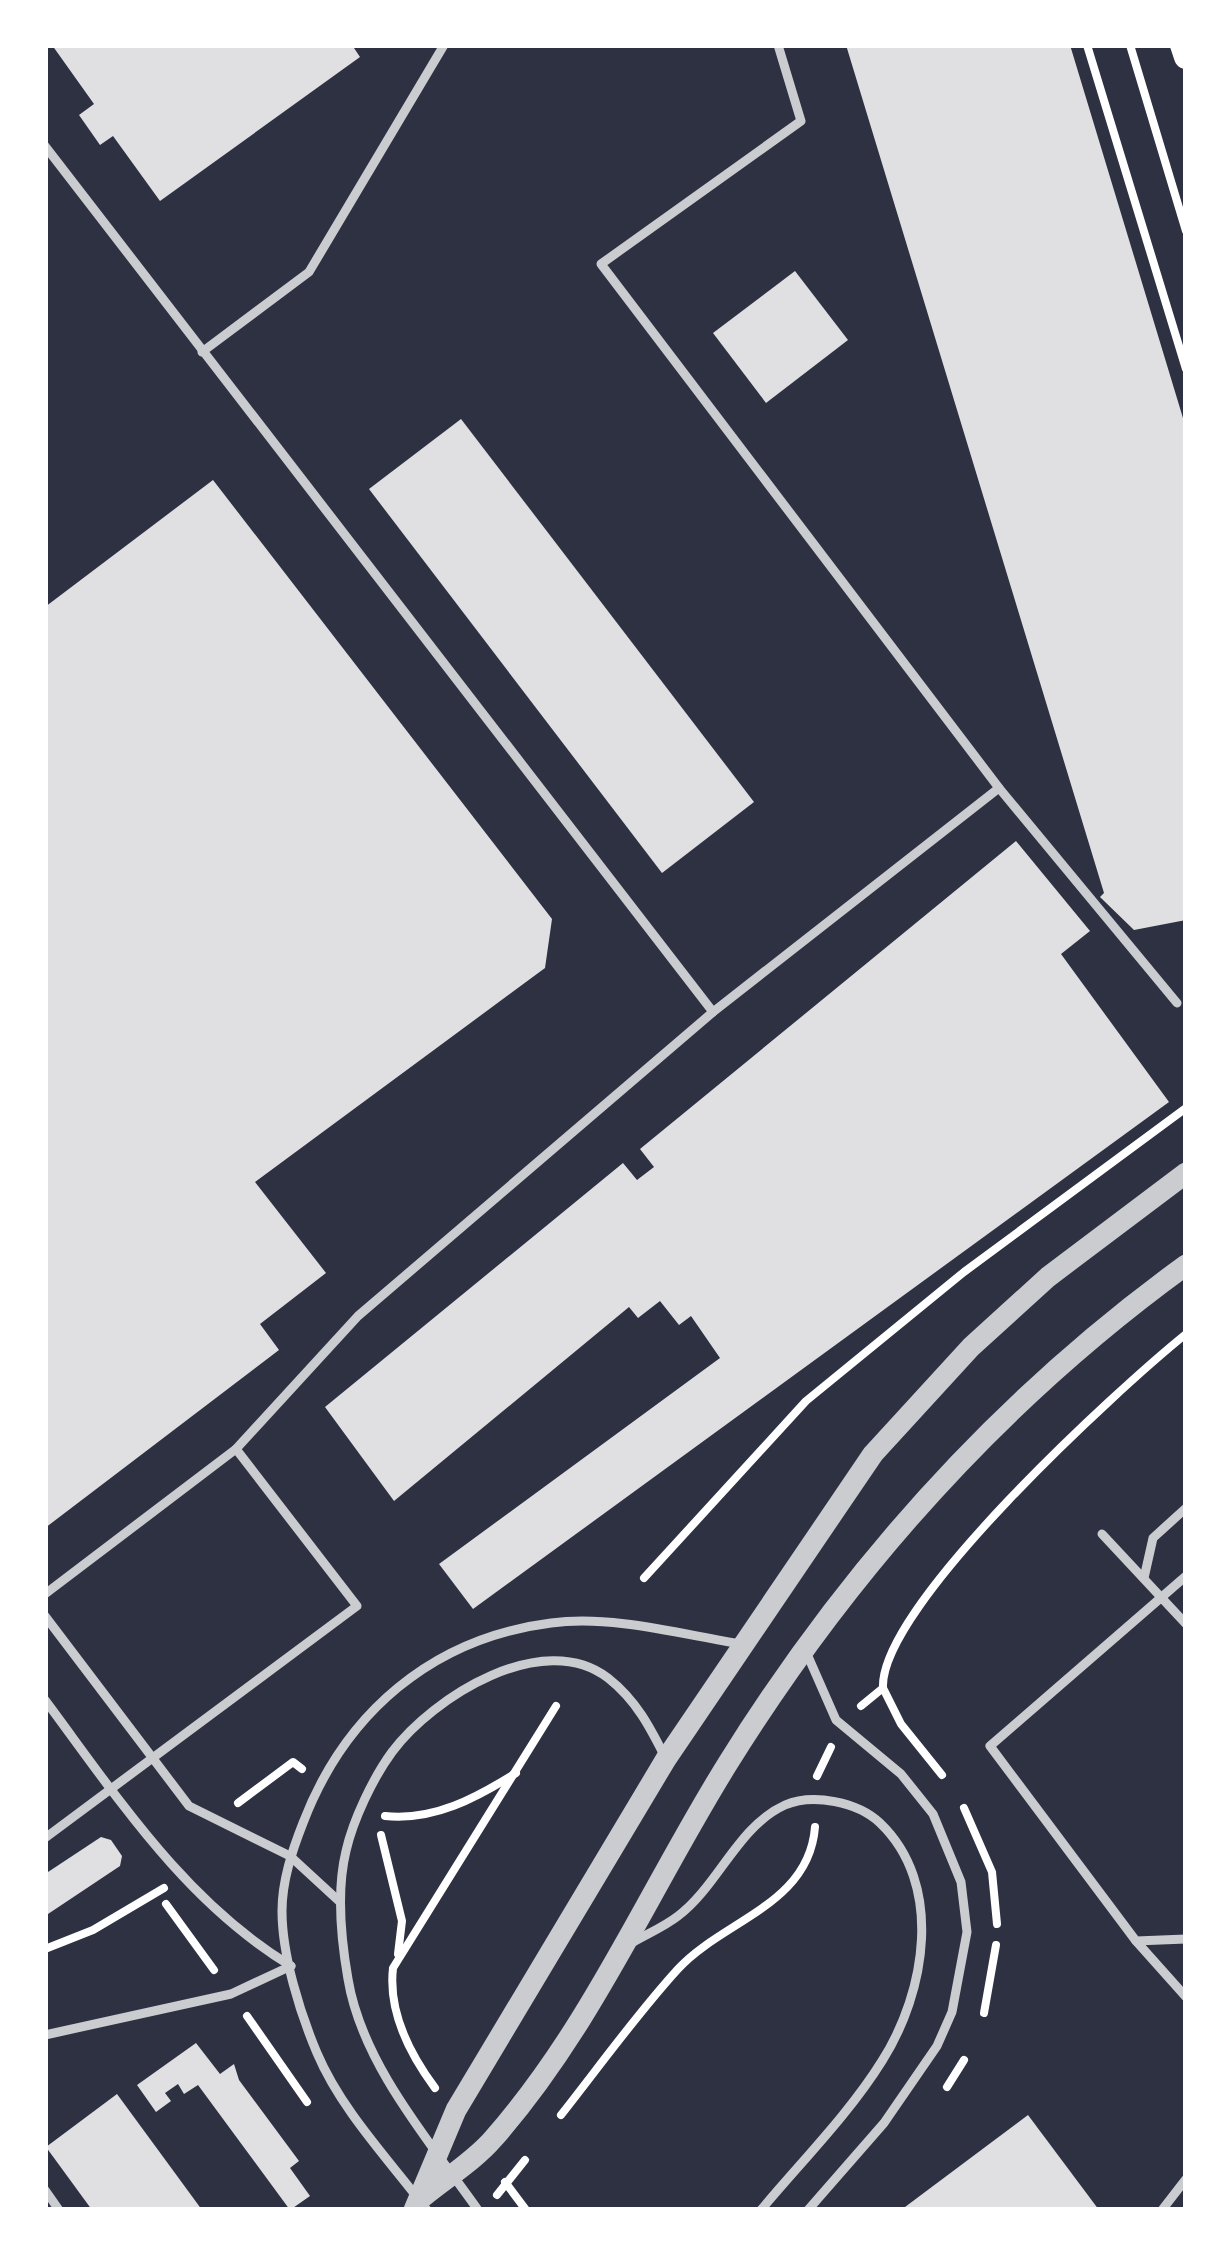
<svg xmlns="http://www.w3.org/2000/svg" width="1231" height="2255" font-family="'Fira Sans Condensed',sans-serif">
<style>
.building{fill:#e0e0e3}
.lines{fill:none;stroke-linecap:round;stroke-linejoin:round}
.path{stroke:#fff;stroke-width:8}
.service{stroke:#caccd0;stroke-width:9}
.tertiary{stroke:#caccd0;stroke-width:21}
.secondary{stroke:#fff;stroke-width:24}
</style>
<rect width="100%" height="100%" fill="#2d3142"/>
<!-- building -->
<g class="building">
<polygon points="52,45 352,45 360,57 160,201 113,136 100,145 79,115 94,104"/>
<polygon points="846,45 1070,45 1186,428 1186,920 1134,930 1100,897 1104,893"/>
<polygon points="795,271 848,340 766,403 713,333"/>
<polygon points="461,419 754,802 662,873 369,489"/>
<polygon points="213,480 552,919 545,968 255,1182 326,1273 260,1324 279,1350 45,1528 45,607"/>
<polygon points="1016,841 1090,931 1061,954 1169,1102 473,1609 439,1564 720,1358 691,1316 679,1325 660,1301 638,1318 629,1307 394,1501 325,1407 623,1163 637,1180 654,1167 640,1149"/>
<polygon points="101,1837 111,1840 122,1856 120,1866 45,1916 45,1874"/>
<polygon points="196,2043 220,2074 234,2064 239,2080 299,2161 290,2168 310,2196 290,2210 198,2085 184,2094 178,2084 165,2093 171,2101 156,2112 137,2085"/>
<polygon points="117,2094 172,2169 202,2210 92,2210 46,2147"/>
<polygon points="1028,2115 1099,2210 901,2210"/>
</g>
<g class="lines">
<!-- path -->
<g class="path">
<polyline points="1087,45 1186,369"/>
<polyline points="1130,45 1186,231"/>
<polyline points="644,1578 806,1401 964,1272 1186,1108"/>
<polyline points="883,1688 901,1724 942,1775"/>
<path d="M861 1706 883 1688C879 1607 1119 1388 1186 1334"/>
<polyline points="817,1776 831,1747"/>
<polyline points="238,1803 293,1762 302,1769"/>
<polyline points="964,1808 992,1872 997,1924"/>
<path d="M385 1816C434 1821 476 1798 516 1773"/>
<polyline points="381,1835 402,1921 398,1954"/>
<polyline points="166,1904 214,1970"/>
<polyline points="45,1949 93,1930 164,1888"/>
<polyline points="984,2013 996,1945"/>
<polyline points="247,2016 307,2102"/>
<polyline points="947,2087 964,2060"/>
<path d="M435 2088C409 2053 388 2012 393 1968L556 1706"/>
<path d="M561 2115C599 2067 636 2015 678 1969 723 1920 809 1905 815 1827"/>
<polyline points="505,2182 526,2210"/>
<polyline points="497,2195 525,2160"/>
</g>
<!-- service -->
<g class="service">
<polyline points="778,45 801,121 601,264 999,788 1177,1003"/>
<polyline points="45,146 713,1012"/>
<polyline points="202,352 309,272 444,45"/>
<polyline points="1102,1534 1186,1624"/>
<polyline points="1186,1576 990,1746 1136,1941 1186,1939"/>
<polyline points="1144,1578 1153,1538 1186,1508"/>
<polyline points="45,1594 236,1449 358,1316 713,1012 999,788"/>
<polyline points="45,1616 189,1806 290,1856 340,1902"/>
<polyline points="807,1654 836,1720 901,1774 933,1814 961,1882 967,1932 952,2012 937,2046 884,2123 808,2210"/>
<path d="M45 1700C118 1798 185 1902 291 1966"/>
<polyline points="45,1838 357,1606 236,1449"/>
<polyline points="1136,1941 1186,1997"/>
<path d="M630 1944C645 1935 664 1927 678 1916 718 1886 738 1826 785 1805 813 1793 858 1802 880 1823 944 1884 926 1992 882 2061 849 2114 801 2162 761 2210"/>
<polyline points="45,2035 231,1994 291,1966"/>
<polyline points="45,2190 59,2210"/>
<path d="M427 2210C390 2161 341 2110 317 2053 300 2013 282 1955 282 1911 282 1881 292 1851 303 1823 345 1713 432 1638 551 1623 613 1615 680 1634 741 1644"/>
<path d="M478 2210C430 2142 362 2064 348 1979 341 1939 336 1892 346 1851 353 1820 373 1778 392 1752 433 1697 543 1628 608 1678 636 1700 650 1727 666 1759"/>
<polyline points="1162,2210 1186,2179"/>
</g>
<!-- tertiary -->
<g class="tertiary">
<path d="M423 2197C446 2178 474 2161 493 2139 591 2028 650 1888 728 1763 849 1569 1001 1399 1186 1265"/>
<polyline points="414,2210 456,2110 666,1759 873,1454 971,1347 1048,1277 1186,1173"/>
</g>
<!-- secondary -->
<polyline class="secondary" points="1182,45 1186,57"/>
</g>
<!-- border -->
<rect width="1231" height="2255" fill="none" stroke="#ffffff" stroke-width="96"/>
</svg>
